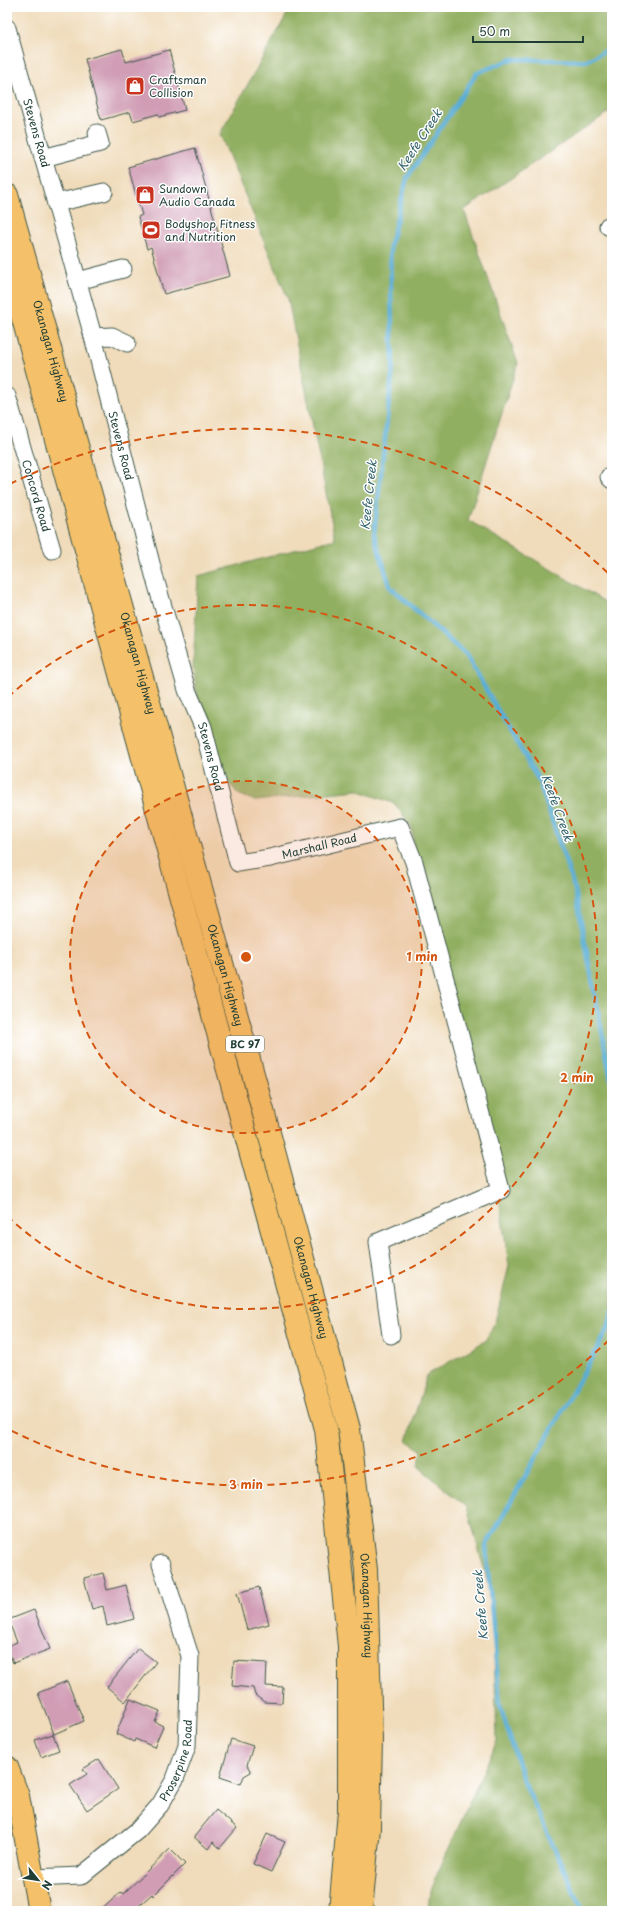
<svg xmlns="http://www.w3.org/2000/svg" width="619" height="1918" font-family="'Playpen Sans',sans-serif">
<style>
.forest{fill:#91af61;stroke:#58764a}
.water{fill:#59add5;stroke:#3c7584}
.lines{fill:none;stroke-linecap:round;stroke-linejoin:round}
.stream{stroke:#59add5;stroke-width:4.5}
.building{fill:#d09db5}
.minor-casing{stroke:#3e5548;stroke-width:19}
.major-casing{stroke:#3e5548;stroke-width:24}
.highway-casing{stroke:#3e5548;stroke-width:24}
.minor{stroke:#fff;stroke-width:17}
.major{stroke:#f4c16a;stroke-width:22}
.highway{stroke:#f4c16a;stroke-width:22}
.ring{fill:none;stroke:#d45610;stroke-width:2;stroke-dasharray:7 5}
.labels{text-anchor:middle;stroke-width:3;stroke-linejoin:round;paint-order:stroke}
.shield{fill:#fff;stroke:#627771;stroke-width:1}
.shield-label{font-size:10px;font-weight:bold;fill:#1f3d34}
.poi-label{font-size:11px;fill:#1f3d34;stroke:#fff;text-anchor:start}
.street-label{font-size:11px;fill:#1f3d34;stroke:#fff}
.water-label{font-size:12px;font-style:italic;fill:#33646c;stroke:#fff}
.centre{fill:#d45610;stroke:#fff;stroke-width:2}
.ring-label{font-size:12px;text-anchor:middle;font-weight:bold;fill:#d45610;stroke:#fff;stroke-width:3;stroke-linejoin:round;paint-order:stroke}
</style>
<rect width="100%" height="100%" fill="#fff"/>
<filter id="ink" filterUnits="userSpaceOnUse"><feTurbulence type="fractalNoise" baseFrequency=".025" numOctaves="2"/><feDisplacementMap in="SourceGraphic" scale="8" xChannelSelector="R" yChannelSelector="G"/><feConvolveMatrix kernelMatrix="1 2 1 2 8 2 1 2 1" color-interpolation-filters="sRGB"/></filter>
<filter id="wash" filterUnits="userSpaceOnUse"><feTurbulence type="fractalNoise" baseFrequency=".012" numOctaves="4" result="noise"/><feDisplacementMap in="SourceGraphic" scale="16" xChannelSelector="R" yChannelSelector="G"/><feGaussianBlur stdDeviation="0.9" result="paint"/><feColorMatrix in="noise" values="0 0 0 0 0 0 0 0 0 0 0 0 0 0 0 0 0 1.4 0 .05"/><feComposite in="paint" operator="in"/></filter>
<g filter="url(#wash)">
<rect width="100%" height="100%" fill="#f0dcbb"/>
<!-- forest -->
<polygon class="forest" points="291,7 612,7 612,110 464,210 518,363 468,520 612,606 612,1911 428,1911 430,1890 497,1741 492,1598 467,1507 419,1467 421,1450 407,1441 427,1375 485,1341 495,1322 509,1266 500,1205 416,874 412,827 395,804 357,790 255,801 238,794 206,754 193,667 198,576 335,539 288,299 220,134"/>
<!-- water -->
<polygon class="water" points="611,7 612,7 612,51 607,50"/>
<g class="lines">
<!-- stream -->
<g class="stream">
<polyline points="607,50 586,61 512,59 477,73 407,178 390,246 393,367 374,534 390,587 466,655 539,781 575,890 612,1085"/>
<polyline points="583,1911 523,1780 500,1705 486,1546 608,1329 612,1313"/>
</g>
</g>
<g id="blocks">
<!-- building -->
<g class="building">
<polygon points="122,49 126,62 169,50 185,110 159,117 158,114 133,121 130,112 101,120 85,59"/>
<polygon points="195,148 230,276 164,294 151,247 147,249 138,217 142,215 128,167"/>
<polygon points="103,1573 107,1590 126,1585 134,1619 107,1626 103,1606 92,1609 84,1578"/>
<polygon points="259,1587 269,1624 247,1630 237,1593"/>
<polygon points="34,1610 50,1649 13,1663 7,1646 17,1642 8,1620"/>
<polygon points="138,1648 156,1662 125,1702 107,1687"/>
<polygon points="234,1661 267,1663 266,1686 283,1687 282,1703 264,1702 255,1695 253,1688 232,1686"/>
<polygon points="67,1681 84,1721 54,1734 38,1693"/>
<polygon points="130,1699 160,1711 155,1722 163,1726 154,1747 135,1739 134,1742 116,1734"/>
<polygon points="53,1734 59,1750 41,1757 35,1740"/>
<polygon points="231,1739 253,1746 247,1765 251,1772 244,1776 241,1784 220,1777"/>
<polygon points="99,1759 118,1789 87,1810 70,1785 87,1774 83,1769"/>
<polygon points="216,1810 237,1828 220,1848 213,1842 208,1849 194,1837"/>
<polygon points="267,1834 285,1842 271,1872 253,1864"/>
<polygon points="170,1849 185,1864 153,1896 152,1894 133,1911 100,1911 121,1892 123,1894"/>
</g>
</g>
</g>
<g filter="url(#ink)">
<use href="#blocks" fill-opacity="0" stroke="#3e5548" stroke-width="1"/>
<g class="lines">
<!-- minor casing -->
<g class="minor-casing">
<g id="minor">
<path id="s1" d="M7 28 91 329 154 575 187 690 203 727 238 863 270 858 400 827 414 862 501 1190 378 1242 391 1335"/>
<polyline points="43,158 100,143 97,133"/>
<polyline points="56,203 104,192"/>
<polyline points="608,226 612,228"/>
<polyline points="78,281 123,269"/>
<polyline points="93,337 112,336 127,343"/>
<path id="s2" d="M7 396 52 550"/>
<polyline points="609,477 612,480"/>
<path id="s3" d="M33 1878 81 1876 138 1830 160 1805 175 1779 187 1746 190 1656 161 1564"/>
</g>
</g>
<!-- major casing -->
<g class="major-casing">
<polyline id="major" points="7,1767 18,1796 39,1911"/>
</g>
<!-- highway casing -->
<g class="highway-casing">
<g id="highway">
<path id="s4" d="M7 195 255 1081 349 1429 366 1570 371 1739 369 1828 361 1911"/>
<polyline points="7,260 326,1429 349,1646 349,1811 340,1911"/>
</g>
</g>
<!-- minor -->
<use href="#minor" class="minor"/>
<!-- major -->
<use href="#major" class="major"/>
<!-- highway -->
<use href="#highway" class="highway"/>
</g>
</g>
<!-- distance rings -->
<circle cx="246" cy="957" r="176" fill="#d45610" fill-opacity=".12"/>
<g class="ring">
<circle cx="246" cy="957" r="176"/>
<path d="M8 697A352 352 0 1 1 8 1217"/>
<path d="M609 1340A528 528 0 0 1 10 1430M10 484A528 528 0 0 1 609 574"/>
</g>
<!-- icons -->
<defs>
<g id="shop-square" transform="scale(1)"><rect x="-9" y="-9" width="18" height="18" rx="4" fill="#c8321e" stroke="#fff"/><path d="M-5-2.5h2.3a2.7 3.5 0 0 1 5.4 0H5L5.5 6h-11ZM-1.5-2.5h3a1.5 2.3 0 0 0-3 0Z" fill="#fff"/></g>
<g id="stadium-square" transform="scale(1)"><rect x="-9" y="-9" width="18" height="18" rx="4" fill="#c8321e" stroke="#fff"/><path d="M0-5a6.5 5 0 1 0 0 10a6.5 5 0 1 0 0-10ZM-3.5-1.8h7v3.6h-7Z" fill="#fff"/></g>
</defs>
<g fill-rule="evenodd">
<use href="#shop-square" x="135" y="86"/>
<use href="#shop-square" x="145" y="195"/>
<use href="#stadium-square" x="151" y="230"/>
</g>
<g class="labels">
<!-- shield labels -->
<rect class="shield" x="226" y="1036" width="38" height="16" rx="3"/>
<g class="shield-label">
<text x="245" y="1048">BC 97</text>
</g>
<!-- poi labels -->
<g class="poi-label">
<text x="149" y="84">Craftsman<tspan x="149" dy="13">Collision</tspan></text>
<text x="159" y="193">Sundown<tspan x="159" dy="13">Audio Canada</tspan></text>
<text x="165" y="228">Bodyshop Fitness<tspan x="165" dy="13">and Nutrition</tspan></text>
</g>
<!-- street labels -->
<g class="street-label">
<text dy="4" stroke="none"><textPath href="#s1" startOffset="109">Stevens Road</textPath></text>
<text dy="4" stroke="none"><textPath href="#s4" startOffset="162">Okanagan Highway</textPath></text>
<text dy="4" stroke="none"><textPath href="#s1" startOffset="433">Stevens Road</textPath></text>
<text dy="4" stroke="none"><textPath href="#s2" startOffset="104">Concord Road</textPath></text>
<text dy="4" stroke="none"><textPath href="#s4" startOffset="486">Okanagan Highway</textPath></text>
<text dy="4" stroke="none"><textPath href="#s1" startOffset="757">Stevens Road</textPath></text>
<text dy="4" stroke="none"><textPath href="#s1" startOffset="950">Marshall Road</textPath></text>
<text dy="4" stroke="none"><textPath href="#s4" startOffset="810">Okanagan Highway</textPath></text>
<text dy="4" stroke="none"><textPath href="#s4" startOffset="1134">Okanagan Highway</textPath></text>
<text dy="4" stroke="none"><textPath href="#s4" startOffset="1458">Okanagan Highway</textPath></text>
<text dy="4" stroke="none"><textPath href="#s3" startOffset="203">Proserpine Road</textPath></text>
</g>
<!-- water labels -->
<g class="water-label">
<text transform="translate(420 140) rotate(-57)" y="4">Keefe Creek</text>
<text transform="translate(369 495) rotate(-84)" y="4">Keefe Creek</text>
<text transform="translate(557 808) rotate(70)" y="4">Keefe Creek</text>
<text transform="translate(481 1605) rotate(-95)" y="4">Keefe Creek</text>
</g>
</g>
<circle cx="246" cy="957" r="6" class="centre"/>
<g class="ring-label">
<text x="422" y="961">1 min</text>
<text x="577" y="1082">2 min</text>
<text x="246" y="1489">3 min</text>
</g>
<!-- margin -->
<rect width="619" height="1918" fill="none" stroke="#fff" stroke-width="24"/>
<!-- north arrow -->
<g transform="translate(38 1880) rotate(120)" stroke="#ffffff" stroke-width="3" paint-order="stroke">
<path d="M0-3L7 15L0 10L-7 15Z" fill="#1f3d34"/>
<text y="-6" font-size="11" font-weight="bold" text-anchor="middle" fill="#1f3d34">N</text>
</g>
<!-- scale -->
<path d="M473 36v6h110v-6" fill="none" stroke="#1f3d34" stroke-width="2"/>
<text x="479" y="36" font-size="12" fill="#1f3d34" stroke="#ffffff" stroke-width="3" paint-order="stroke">50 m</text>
</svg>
